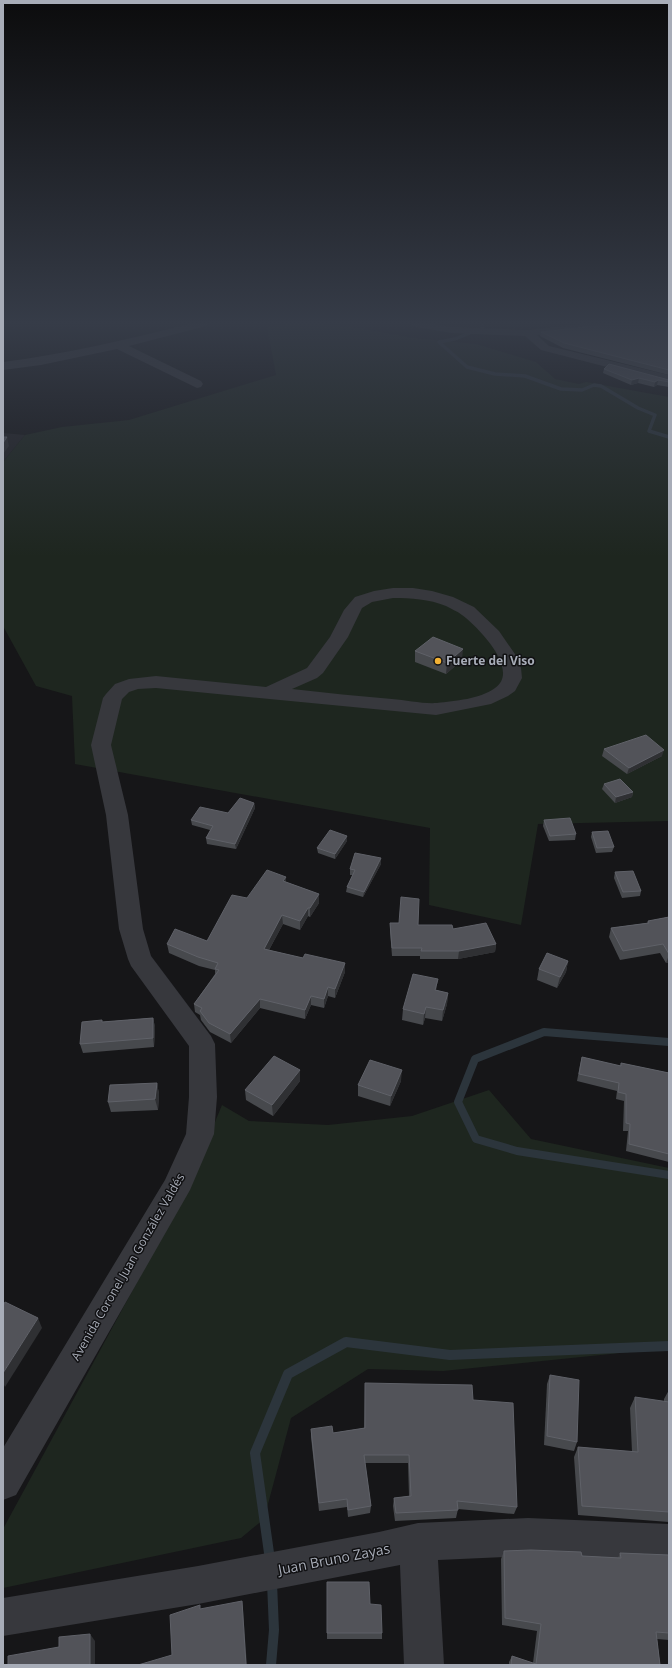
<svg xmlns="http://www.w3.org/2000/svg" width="672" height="1668" font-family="'Open Sans',sans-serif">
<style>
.built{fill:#222225}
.green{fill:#1e261f}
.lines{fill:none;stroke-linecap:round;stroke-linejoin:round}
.stream-far2{stroke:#2c353c;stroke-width:3.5}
.stream-far1{stroke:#2c353c;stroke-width:8}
.stream{stroke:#2c353c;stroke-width:10}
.minor{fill:#37383d;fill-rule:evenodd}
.wall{fill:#47494d}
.shaded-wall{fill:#2f3033}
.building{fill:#525359;stroke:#5f6168}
.poi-dot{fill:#f2b134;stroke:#111113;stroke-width:1.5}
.labels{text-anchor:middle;stroke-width:3;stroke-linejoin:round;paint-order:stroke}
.poi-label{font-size:12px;font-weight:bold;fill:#a8adb8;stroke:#111113;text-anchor:start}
.street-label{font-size:12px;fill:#a8adb8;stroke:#111113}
.near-street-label{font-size:14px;fill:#a8adb8;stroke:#111113}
</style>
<rect width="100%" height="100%" fill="#161618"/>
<!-- built -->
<polygon class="built" points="3,433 25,435 3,462"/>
<!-- green -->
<g class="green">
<polygon points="286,324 324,324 358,328 413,338 476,344 536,362 555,379 579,384 586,382 669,397 669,821 538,824 521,925 429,905 430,828 75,764 72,696 36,686 3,626 3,462 25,435 62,427 129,420 276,375 267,327"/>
<polygon points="489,1090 531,1139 669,1168 669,1348 443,1371 368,1369 291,1418 264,1519 241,1538 3,1588 3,1529 186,1192 222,1105 249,1121 328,1125 412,1116"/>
</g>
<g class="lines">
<!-- stream-far2 -->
<polyline class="stream-far2" points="483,324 482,328 455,339 439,342 467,367 495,374 525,376 561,389 582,390 594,385 601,386 638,408 655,415 649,431 669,437"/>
<!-- stream-far1 -->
<polyline class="stream-far1" points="669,1042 544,1032 475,1059 458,1102 476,1139 517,1151 669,1175"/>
<!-- stream -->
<g class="stream">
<polyline points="270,1560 255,1453 288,1374 346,1342 450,1355 669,1346"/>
<polyline points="271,1665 274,1630 272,1583"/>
</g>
<!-- minor -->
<g class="minor">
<path d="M190 324H208L206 326 129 346 201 381 203 384 201 387 197 388 117 349 41 365 3 370V362C66 354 128 339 190 324Z"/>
<polygon points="410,324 434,324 452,327 528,330 583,324 615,324 614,326 610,327 537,335 549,346 669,375 669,383 541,350 525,336 452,333 416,327"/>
<path d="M393 588H413L432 591 453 597 474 607 499 631 517 657 521 668 522 678 515 691 508 696 491 704 436 715 156 688 138 689 129 692 122 699 111 745 128 815 143 929 151 956 211 1036 215 1044 217 1097 214 1134 190 1190 16 1495 3 1500V1448L165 1180 186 1134 189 1097V1046L131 966 128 959 119 929 106 815 91 745 103 698 106 694 115 684 129 679 156 676 266 687 307 668 330 637 344 610 355 597 374 591ZM393 598C411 598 429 599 446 606 451 609 457 611 462 615 477 626 521 670 495 688 480 699 455 701 437 703 423 704 406 700 392 699 359 696 326 693 292 689L317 678 323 673 348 637 362 608 372 602Z"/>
<polygon points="528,1518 669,1524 669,1562 528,1556 438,1560 444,1665 404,1665 400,1565 198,1604 3,1636 3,1598 198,1566 379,1532 418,1523"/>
</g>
</g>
<!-- wall -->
<g class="wall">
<polygon points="669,324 669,375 563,348 540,336 541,332"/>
<polygon points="604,369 669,382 669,387 657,385 654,387 638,383 631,385 603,373"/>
<polygon points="415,651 462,660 446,674 415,662"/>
<polygon points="604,749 662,756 627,774 602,756"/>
<polygon points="604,784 633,792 632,797 615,803 602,789"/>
<polygon points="254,803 255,808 236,849 207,844 206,838 210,830 192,825 191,820 228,813"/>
<polygon points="544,820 576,834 575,840 549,841 543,826"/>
<polygon points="592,832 614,847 612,852 596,853 591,837"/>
<polygon points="347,836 347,841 335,859 318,853 317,848"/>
<polygon points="381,864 363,897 346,892 347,887 353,875 350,875 350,869"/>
<polygon points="615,872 641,891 640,896 622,898 614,878"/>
<polygon points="286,877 286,882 319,894 319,903 310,917 308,916 300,930 283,924 269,950 303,958 345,963 345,972 335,998 328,996 324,1008 311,1005 305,1019 260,1008 231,1043 210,1032 201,1020 200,1015 195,1012 194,1004 215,974 215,970 199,966 169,953 167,944 207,941 247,898"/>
<polygon points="669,917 669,963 666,963 660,953 620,960 609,937 611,928 647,923 648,921"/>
<polygon points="390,923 418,925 453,929 496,944 495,952 458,959 420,959 420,956 392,956 390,931"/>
<polygon points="568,961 566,972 557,988 537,980 539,969"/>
<polygon points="438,979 436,990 448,993 447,1004 442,1021 425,1018 423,1025 402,1020 403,1009"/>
<polygon points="153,1018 155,1027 154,1047 83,1053 80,1044 102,1020 102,1022"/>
<polygon points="582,1057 620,1066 621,1063 669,1073 669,1162 626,1151 628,1131 623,1131 624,1101 616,1099 617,1091 577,1081 580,1065"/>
<polygon points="300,1081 273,1116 246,1100 245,1090"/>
<polygon points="401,1081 390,1106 358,1096 358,1085"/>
<polygon points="157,1083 159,1094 158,1110 111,1112 108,1102"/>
<polygon points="550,1375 577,1442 574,1451 544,1445 547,1384"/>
<polygon points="365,1383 473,1400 517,1507 514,1514 458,1509 456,1518 395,1521 393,1506 394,1498 409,1496 408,1463 365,1463 371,1506 370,1513 348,1517 347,1507 319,1511 311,1437 311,1429 333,1433 364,1428"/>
<polygon points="669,1390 669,1522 578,1515 574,1457 578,1447 632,1452 630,1408 635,1397 664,1402 664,1399"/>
<polygon points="504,1551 618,1558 620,1553 669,1555 669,1640 657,1639 660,1665 509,1665 509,1662 512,1656 533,1663 537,1631 502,1625 501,1559"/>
<polygon points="327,1582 370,1604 382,1633 382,1639 327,1639"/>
</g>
<!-- shaded-wall -->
<g class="shaded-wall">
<polygon points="639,378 638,383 631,385 632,380"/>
<polygon points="658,380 657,385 654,387 655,382"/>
<polygon points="7,437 9,446 3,454 3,443"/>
<polygon points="463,649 462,660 446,674 447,663"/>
<polygon points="664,750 662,756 627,774 629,768"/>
<polygon points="633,792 632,797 615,803 616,797"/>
<polygon points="254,803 255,808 236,849 235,844"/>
<polygon points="347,836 347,841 335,859 335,854"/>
<polygon points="381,858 381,864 363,897 364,892"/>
<polygon points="286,877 286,886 283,881"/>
<polygon points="319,894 319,903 310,917 310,908"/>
<polygon points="308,908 308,916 300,930 300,921"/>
<polygon points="282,915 283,924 265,957 264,949"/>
<polygon points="496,944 495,952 458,959 459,951"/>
<polygon points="669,955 669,963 666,963"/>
<polygon points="568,961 566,972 557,988 560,977"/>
<polygon points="345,963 345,972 335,998 335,989"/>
<polygon points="438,979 436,990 435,990"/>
<polygon points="328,987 328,996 324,1008 324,999"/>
<polygon points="448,993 447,1004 442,1021 443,1010"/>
<polygon points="311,996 311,1005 305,1019 305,1010"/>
<polygon points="260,999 260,1008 231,1043 230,1034"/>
<polygon points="426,1007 425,1018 423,1025 424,1014"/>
<polygon points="153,1018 155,1027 154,1047 153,1038"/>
<polygon points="300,1070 300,1081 273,1116 272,1105"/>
<polygon points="402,1070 401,1081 390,1106 391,1096"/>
<polygon points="157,1083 159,1094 158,1110 155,1099"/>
<polygon points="38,1318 42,1328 5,1387 3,1383 3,1373"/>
<polygon points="242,1601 243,1609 247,1665 246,1665"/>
<polygon points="90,1634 95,1641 95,1665 90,1665"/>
</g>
<!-- building -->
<g class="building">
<polygon points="611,324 669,324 669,370 564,343 541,332"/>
<polygon points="609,364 669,380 669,382 658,380 655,382 639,378 632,380 604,369"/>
<polygon points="3,437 7,437 3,443"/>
<polygon points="433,637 463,649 447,663 415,651"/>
<polygon points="646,735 664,750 629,768 604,749"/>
<polygon points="620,779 633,792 616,797 604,784"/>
<polygon points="240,798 254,803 235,844 206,838 213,826 191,820 200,807 228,813"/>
<polygon points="570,818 576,834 550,836 544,820"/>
<polygon points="330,830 347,836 335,854 317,848"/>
<polygon points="608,831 614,847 597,848 592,832"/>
<polygon points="355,853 381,858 364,892 347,887 355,870 350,869"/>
<polygon points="267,870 286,877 283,881 319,894 310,908 308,908 300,921 282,915 264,949 303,958 305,954 345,963 335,989 328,987 324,999 311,996 305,1010 260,999 230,1034 209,1023 200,1011 202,1008 194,1004 219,970 215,969 218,963 198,957 167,944 175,929 207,941 232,895 247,898"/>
<polygon points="633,871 641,891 623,892 615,872"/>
<polygon points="401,897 419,899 418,925 452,925 453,929 486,923 496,944 459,951 421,951 422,948 392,948 390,923 399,923"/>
<polygon points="669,917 669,954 663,944 623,951 611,928 649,923 648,921"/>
<polygon points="547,953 568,961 560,977 539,969"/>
<polygon points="413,974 438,979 435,990 448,993 443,1010 426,1007 424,1014 403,1009"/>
<polygon points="153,1018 153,1038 80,1044 82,1022 102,1020 102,1022"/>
<polygon points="274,1056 300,1070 272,1105 245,1090"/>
<polygon points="582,1057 621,1066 621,1063 669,1073 669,1154 629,1144 630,1124 626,1123 626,1094 618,1092 619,1083 579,1074"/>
<polygon points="370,1060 402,1070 391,1096 358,1085"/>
<polygon points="157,1083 155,1099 108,1102 110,1085"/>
<polygon points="5,1302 38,1318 3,1373 3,1306"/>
<polygon points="550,1375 579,1380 577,1442 547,1436"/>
<polygon points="365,1383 415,1384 472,1385 473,1400 513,1403 517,1507 457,1501 458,1510 396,1513 394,1498 411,1496 409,1455 364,1455 371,1506 348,1510 347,1499 319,1503 311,1429 332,1426 333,1433 365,1428"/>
<polygon points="635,1397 669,1402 669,1512 582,1506 578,1447 638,1452"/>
<polygon points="531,1550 581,1552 582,1556 621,1558 620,1553 669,1555 669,1633 656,1632 660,1665 511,1665 512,1656 536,1664 541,1624 505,1618 504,1551"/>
<polygon points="327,1582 369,1582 370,1604 381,1605 382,1633 327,1633"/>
<polygon points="242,1601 246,1665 138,1665 172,1655 170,1615 200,1605 200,1609"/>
<polygon points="90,1634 90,1665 8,1665 8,1656 59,1647 59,1637"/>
</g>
<!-- sky -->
<linearGradient id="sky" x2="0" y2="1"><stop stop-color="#0c0c0d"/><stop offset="0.58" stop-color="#363c48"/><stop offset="1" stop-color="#363c48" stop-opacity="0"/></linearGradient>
<rect width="672" height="557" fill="url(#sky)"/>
<!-- markers -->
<circle class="poi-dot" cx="438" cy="661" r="4"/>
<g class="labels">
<!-- poi labels -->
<g class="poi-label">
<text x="446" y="665">Fuerte del Viso</text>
</g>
<!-- street labels -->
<g class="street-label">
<text transform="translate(128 1267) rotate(-60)" y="4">Avenida Coronel Juan González Valdés</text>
</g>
<!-- near-street labels -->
<g class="near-street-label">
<text transform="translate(334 1559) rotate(-11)" y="5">Juan Bruno Zayas</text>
</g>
</g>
<!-- border -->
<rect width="672" height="1668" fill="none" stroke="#a8adb8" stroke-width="8"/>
</svg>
